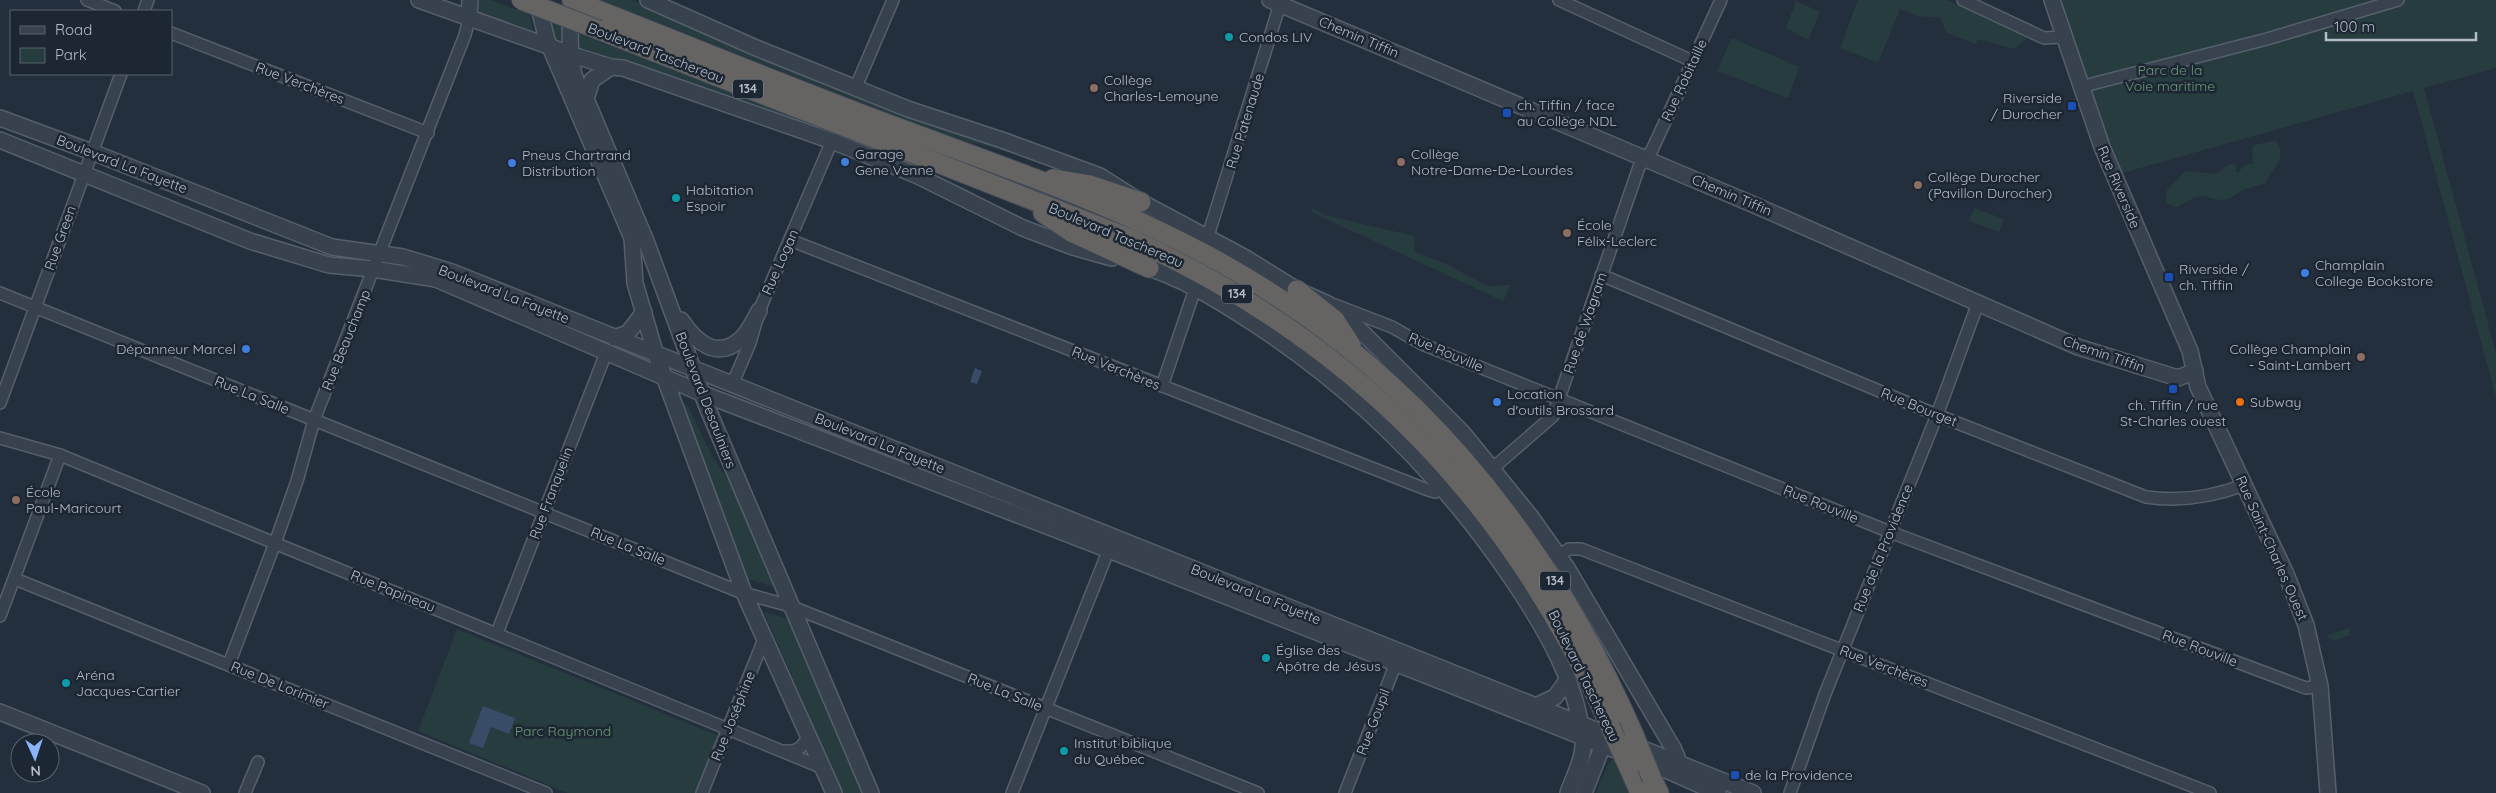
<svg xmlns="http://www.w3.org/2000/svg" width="2496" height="793" font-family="Quicksand,sans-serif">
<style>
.green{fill:#263c3f}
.water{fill:#394c67}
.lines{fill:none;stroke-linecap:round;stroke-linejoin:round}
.minor-casing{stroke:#565f6c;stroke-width:14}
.tertiary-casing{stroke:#565f6c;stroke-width:18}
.trunk-casing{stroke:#434c59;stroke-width:21}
.minor{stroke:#38414e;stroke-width:11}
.tertiary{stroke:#38414e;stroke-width:15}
.trunk{stroke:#656462;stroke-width:19}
.trunk-bridge-casing{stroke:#434c59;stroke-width:21;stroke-linecap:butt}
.trunk-bridge{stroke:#656462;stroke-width:19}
.culture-dot{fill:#0f9aa8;stroke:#1d2633;stroke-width:2}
.education-dot{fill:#8d6e63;stroke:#1d2633;stroke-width:2}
.transit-dot{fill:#1a4fb4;stroke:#1d2633;stroke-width:2}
.shop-dot{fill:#3f7fe0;stroke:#1d2633;stroke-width:2}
.food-dot{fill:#e8710a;stroke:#1d2633;stroke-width:2}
.labels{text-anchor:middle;stroke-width:5;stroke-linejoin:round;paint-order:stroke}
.shield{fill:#1d2633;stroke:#878f9c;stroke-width:1}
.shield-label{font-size:12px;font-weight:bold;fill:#b4bcc9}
.poi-label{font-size:14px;fill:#b4bcc9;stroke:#1d2633;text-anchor:start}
.street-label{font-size:14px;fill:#b4bcc9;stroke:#1d2633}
.park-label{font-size:14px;fill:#6b9a76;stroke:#1d2633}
</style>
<rect width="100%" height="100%" fill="#242f3e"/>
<!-- green -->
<g class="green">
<polygon points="479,0 491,0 530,15 533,32 478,14"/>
<path d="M601 0H632C715 35 797 71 880 105 930 125 983 140 1034 159L965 141 924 127Z"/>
<polygon points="1858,0 1947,0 2028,38 2014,49 1978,39 1976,44 1946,33 1941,18 1916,16 1900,9 1878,63 1840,48"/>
<polygon points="2059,0 2496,0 2496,68 2424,88 2496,353 2496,397 2413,91 2119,174"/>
<polygon points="1796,1 1820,12 1808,40 1786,28"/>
<polygon points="548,22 565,29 563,39 554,39"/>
<polygon points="579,34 897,157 974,192 973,194 918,169 704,90 579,47"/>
<polygon points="1732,38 1799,67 1788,98 1717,71"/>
<path d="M2273 141H2276C2289 159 2271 167 2266 183L2245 189 2228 199 2218 200 2204 196 2195 197 2177 207 2169 205 2166 201 2167 190 2185 171 2216 174 2230 164H2235L2237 167 2235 171 2238 173 2244 165 2253 163 2252 149 2254 145Z"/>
<polygon points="1313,208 1324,215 1414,236 1415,252 1448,265 1487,286 1511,285 1503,301 1311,212"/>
<polygon points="1974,208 2004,219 1999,232 1969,221"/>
<polygon points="677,399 688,406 712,456 731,484 778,588 748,579"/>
<polygon points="764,612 791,620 865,793 843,793"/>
<polygon points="2351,628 2349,635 2337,640 2330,639 2327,635"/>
<polygon points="457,629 719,736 696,793 568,793 418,731"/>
<polygon points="1612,760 1614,760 1629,793 1596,793 1607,766"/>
</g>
<!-- water -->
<g class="water">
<polygon points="975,368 982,371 977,384 970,382"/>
<polygon points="483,706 515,718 509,734 491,727 483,748 469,743"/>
</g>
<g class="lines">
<!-- minor casing -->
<g class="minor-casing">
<g id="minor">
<polyline points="87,0 115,11"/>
<polyline points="1559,0 1692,61"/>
<polyline points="1963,0 2044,38 2063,37"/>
<polyline points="144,11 148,0"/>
<polyline points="171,33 428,133"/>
<polyline points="2080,87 2267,39 2398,0"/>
<polyline points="855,89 893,0"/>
<polyline points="1208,236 1280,4"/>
<polyline points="790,240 1428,490 1435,492 1442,487"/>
<path d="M1601 275 1937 415 2146 497C2180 502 2212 497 2244 485"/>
<polyline points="0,293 740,592 790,606 1258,793"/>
<polyline points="1335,305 1392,327 1422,344 1890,532 2306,688 2320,686"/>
<polyline points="732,385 750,343 759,311 832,141"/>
<polyline points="1162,386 1195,289"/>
<polyline points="0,403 121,74"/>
<polyline points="0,438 60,455 823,768"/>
<polyline points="1493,468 1553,416 1639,167 1652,150 1721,0"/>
<polyline points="1559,555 1569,549 1581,549 2210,793"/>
<polyline points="15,579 546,793"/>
<polyline points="0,616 60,455"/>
<polyline points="497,633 606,353"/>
<polyline points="229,664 275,543 297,481 314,420 465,35 469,19"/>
<path d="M785 751C797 753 804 746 808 736"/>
<polyline points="245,793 258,762"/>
<polyline points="702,793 764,639"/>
<polyline points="1012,793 1111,544"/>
<polyline points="1345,793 1398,658"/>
<polyline points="1790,793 1825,694 1937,415 1978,303"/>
</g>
</g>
<!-- tertiary casing -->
<g class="tertiary-casing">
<g id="tertiary">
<polyline points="419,0 579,57 611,67 623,68 832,141 918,176 1023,228 1073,247 1112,258"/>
<polyline points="537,0 547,40 632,238 635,283 655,352 744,593 834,793"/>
<polyline points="648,0 754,47 908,109 1002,140 1100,176 1141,202 1244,257 1297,290 1328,304 1349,319 1462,432 1531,517 1567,568 1673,748 1677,757 1674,769"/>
<polyline points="1270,0 1752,204 2078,347 2178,378 2195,371"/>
<polyline points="2052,0 2102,147 2190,351 2198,387 2286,574 2306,625 2320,686 2328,793"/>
<path d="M570 9C571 41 566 72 586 99L646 241 707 407 871 793"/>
<polyline points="469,19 470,0"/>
<polyline points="586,99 592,80 611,67"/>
<polyline points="0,118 92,152 332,247 403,257 452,272 1753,793"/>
<polyline points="0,140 250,241 329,265 373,269 436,279 701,393 1109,550 1666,770 1718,793"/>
<path d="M1139 265C1179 276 1218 300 1253 323 1358 391 1444 478 1514 582 1545 628 1579 686 1583 743 1584 759 1573 778 1568 793"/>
<path d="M681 320C695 341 717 362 742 338 749 331 754 320 759 311"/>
<polyline points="614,338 628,333 644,312"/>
<polyline points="1536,706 1555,697 1568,679"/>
<polyline points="0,712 202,793"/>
<polyline points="1584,793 1603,745 1600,736"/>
</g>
</g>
<!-- trunk casing -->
<g class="trunk-casing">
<g id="trunk">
<path d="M572 0C683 43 793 89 904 130 1004 167 1109 203 1203 253 1406 360 1543 526 1634 735"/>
<path d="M599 30 1129 238C1355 341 1509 499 1610 726"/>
<polyline points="1053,179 1090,185 1141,202"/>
<polyline points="1043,213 1071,232 1149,268"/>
<polyline points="1297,290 1335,320 1351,345"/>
<polyline points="1629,768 1640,793"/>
<polyline points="1652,779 1659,793"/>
</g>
</g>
<!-- minor -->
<use href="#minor" class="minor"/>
<!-- tertiary -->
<use href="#tertiary" class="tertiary"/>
<!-- trunk -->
<use href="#trunk" class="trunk"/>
<!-- trunk-bridge casing -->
<g class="trunk-bridge-casing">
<g id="trunk-bridge">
<polyline points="521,0 599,30"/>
<polyline points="1610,726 1629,768"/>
<polyline points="1634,735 1652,779"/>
</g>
</g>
<!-- trunk-bridge -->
<use href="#trunk-bridge" class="trunk-bridge"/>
</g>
<!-- markers -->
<g class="culture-dot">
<circle cx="1229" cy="37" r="5"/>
<circle cx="676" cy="198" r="5"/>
<circle cx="1266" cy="658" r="5"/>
<circle cx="66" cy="683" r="5"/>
<circle cx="1064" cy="751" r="5"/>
</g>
<g class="education-dot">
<circle cx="1094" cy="88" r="5"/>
<circle cx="1401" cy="162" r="5"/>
<circle cx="1918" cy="185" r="5"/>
<circle cx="1567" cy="233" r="5"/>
<circle cx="2361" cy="357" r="5"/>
<circle cx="16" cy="500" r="5"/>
</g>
<g class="transit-dot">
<rect x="2067" y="101" width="10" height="10" rx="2.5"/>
<rect x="1502" y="108" width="10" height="10" rx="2.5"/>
<rect x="2164" y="272" width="10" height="10" rx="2.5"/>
<rect x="2168" y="384" width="10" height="10" rx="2.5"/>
<rect x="1730" y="770" width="10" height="10" rx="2.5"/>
</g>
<g class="shop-dot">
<circle cx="845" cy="162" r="5"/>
<circle cx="512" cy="163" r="5"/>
<circle cx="2305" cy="273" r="5"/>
<circle cx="246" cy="349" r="5"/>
<circle cx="1497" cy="402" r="5"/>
</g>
<circle class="food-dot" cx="2240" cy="402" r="5"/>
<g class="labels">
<!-- shield labels -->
<g class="shield">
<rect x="733" y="79.5" width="30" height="19" rx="4"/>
<rect x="1222" y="284.5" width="30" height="19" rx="4"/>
<rect x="1540" y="571.5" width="30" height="19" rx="4"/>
</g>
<g class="shield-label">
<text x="748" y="93">134</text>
<text x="1237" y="298">134</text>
<text x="1555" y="585">134</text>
</g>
<!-- poi labels -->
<g class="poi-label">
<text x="1239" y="42">Condos LIV</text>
<text x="1104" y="85">Collège<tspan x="1104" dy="16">Charles-Lemoyne</tspan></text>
<text x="2062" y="103" text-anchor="end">Riverside<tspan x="2062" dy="16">/ Durocher</tspan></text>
<text x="1517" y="110">ch. Tiffin / face<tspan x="1517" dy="16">au Collège NDL</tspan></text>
<text x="855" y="159">Garage<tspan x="855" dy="16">Gene Venne</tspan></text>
<text x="1411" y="159">Collège<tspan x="1411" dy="16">Notre-Dame-De-Lourdes</tspan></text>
<text x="522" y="160">Pneus Chartrand<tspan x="522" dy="16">Distribution</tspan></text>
<text x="1928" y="182">Collège Durocher<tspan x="1928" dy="16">(Pavillon Durocher)</tspan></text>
<text x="686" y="195">Habitation<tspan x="686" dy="16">Espoir</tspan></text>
<text x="1577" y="230">École<tspan x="1577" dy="16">Félix-Leclerc</tspan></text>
<text x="2315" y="270">Champlain<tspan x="2315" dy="16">College Bookstore</tspan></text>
<text x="2179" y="274">Riverside /<tspan x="2179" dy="16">ch. Tiffin</tspan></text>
<text x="236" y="354" text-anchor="end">Dépanneur Marcel</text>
<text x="2351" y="354" text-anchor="end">Collège Champlain<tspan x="2351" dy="16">- Saint-Lambert</tspan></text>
<text x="1507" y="399">Location<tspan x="1507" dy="16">d'outils Brossard</tspan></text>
<text x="2250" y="407">Subway</text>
<text x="2173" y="410" text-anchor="middle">ch. Tiffin / rue<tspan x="2173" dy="16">St-Charles ouest</tspan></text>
<text x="26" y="497">École<tspan x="26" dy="16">Paul-Maricourt</tspan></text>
<text x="1276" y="655">Église des<tspan x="1276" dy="16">Apôtre de Jésus</tspan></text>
<text x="76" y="680">Aréna<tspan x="76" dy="16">Jacques-Cartier</tspan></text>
<text x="1074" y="748">Institut biblique<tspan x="1074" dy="16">du Québec</tspan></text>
<text x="1745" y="780">de la Providence</text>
</g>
<!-- street labels -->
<g class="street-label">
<text transform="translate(1359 37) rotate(23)" y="5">Chemin Tiffin</text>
<text transform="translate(656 53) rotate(21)" y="5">Boulevard Taschereau</text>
<text transform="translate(1684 80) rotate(-65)" y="5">Rue Robitaille</text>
<text transform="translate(300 83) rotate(21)" y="5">Rue Verchères</text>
<text transform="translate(1245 121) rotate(-73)" y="5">Rue Patenaude</text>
<text transform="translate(122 164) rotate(21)" y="5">Boulevard La Fayette</text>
<text transform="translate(2119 187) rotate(67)" y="5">Rue Riverside</text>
<text transform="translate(1732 195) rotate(23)" y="5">Chemin Tiffin</text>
<text transform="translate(1116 235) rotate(23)" y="5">Boulevard Taschereau</text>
<text transform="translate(60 238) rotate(-70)" y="5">Rue Green</text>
<text transform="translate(780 262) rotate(-66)" y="5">Rue Logan</text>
<text transform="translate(504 294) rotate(21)" y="5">Boulevard La Fayette</text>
<text transform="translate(1585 323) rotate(-71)" y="5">Rue de Wagram</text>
<text transform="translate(346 340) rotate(-68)" y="5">Rue Beauchamp</text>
<text transform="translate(1446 352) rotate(23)" y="5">Rue Rouville</text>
<text transform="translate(2104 354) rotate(19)" y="5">Chemin Tiffin</text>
<text transform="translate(1116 368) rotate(22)" y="5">Rue Verchères</text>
<text transform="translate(252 395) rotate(22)" y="5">Rue La Salle</text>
<text transform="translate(706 400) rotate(69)" y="5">Boulevard Desaulniers</text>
<text transform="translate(1919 407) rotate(22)" y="5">Rue Bourget</text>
<text transform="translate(880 443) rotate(22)" y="5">Boulevard La Fayette</text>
<text transform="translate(551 493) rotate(-69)" y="5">Rue Franquelin</text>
<text transform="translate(1821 504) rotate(22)" y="5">Rue Rouville</text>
<text transform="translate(628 546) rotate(22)" y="5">Rue La Salle</text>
<text transform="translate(1883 548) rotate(-68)" y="5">Rue de la Providence</text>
<text transform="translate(2272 548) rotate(66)" y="5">Rue Saint-Charles Ouest</text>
<text transform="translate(393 591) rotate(22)" y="5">Rue Papineau</text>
<text transform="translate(1256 594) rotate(22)" y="5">Boulevard La Fayette</text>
<text transform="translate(2200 648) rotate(21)" y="5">Rue Rouville</text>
<text transform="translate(1884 666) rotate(21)" y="5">Rue Verchères</text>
<text transform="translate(1584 676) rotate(64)" y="5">Boulevard Taschereau</text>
<text transform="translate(280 685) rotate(22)" y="5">Rue De Lorimier</text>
<text transform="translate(1005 692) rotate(22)" y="5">Rue La Salle</text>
<text transform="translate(733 716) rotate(-68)" y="5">Rue Joséphine</text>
<text transform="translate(1373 722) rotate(-69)" y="5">Rue Goupil</text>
</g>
<!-- park labels -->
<g class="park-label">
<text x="2170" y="75">Parc de la<tspan x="2170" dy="16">Voie maritime</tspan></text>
<text x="563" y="736">Parc Raymond</text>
</g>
</g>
<!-- legend -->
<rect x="10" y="10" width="162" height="65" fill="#1d2633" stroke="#59626f"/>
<rect x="20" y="26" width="25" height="8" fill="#38414e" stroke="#59626f"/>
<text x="55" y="35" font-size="15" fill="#b4bcc9">Road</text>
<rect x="20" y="48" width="25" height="15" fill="#263c3f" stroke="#59626f"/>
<text x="55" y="60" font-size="15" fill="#b4bcc9">Park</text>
<!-- north arrow -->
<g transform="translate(35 758) rotate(177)"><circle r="24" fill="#1d2633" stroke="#59626f"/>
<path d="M0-4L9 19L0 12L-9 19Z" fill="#8ab4f8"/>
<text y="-8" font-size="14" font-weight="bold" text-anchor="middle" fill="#b4bcc9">N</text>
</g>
<!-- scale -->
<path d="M2326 32v8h150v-8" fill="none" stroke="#b4bcc9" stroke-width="2.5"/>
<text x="2334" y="32" font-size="15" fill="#b4bcc9" stroke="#1d2633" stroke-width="4" paint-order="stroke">100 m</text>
</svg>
